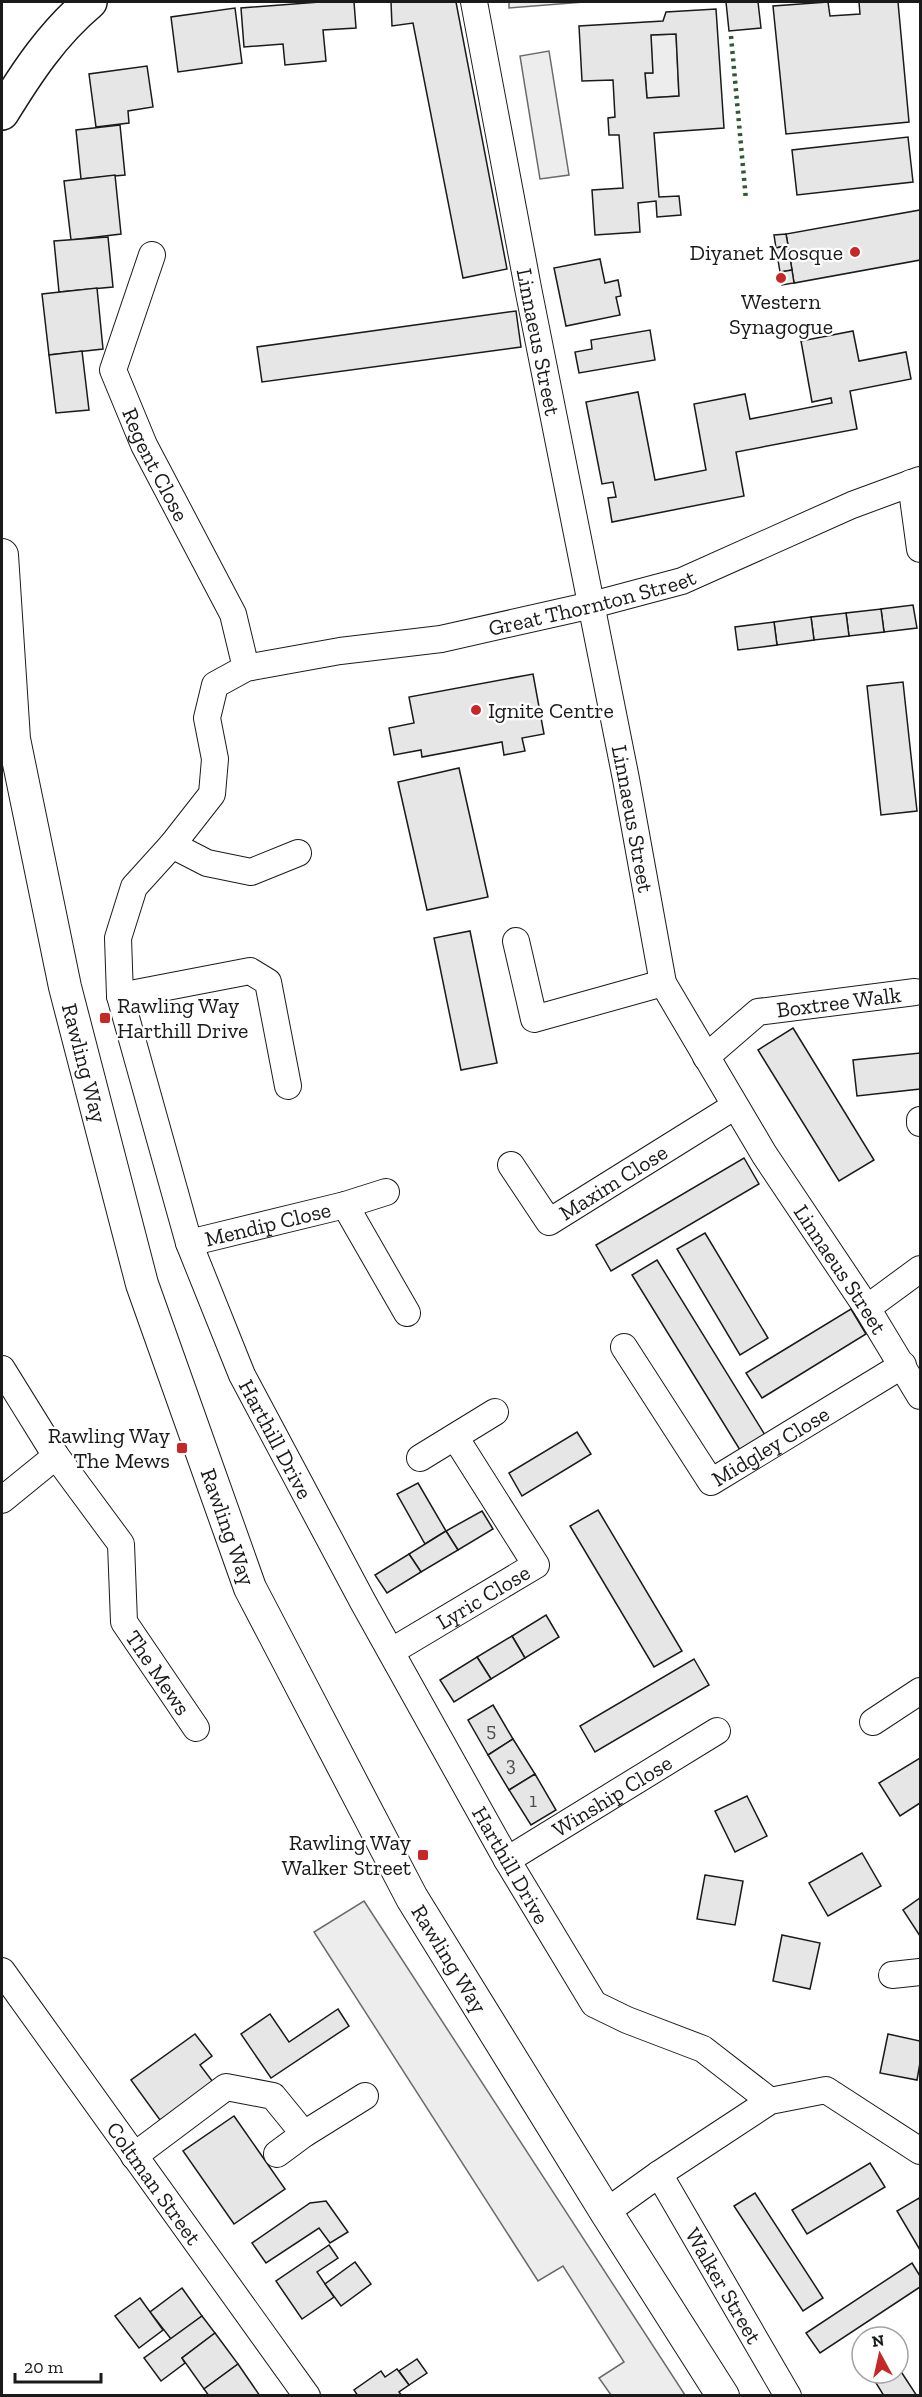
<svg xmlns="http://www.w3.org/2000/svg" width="922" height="2397" font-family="'Zilla Slab',serif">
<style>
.built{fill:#ededed;stroke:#6a6a6a;stroke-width:1.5}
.building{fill:#e6e6e6;stroke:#1a1a1a;stroke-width:1.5;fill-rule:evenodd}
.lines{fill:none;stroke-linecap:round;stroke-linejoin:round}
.minor-casing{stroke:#1a1a1a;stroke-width:28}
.tertiary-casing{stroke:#1a1a1a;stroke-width:34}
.primary-casing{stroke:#1a1a1a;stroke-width:36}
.minor{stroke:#fff;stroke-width:26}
.tertiary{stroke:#fff;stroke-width:32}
.primary{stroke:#fff;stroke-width:33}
.hedge{stroke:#2b5a34;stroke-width:4.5;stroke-dasharray:3 4.5;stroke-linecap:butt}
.poi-dot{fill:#c62828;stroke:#fff;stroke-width:2}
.labels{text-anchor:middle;stroke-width:4.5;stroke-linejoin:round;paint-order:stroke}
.number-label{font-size:20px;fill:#4d4d4d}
.poi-label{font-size:22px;fill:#1a1a1a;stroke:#fff;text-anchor:end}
.street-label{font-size:22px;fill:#1a1a1a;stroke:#fff}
</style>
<rect width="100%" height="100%" fill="#fff"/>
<!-- built -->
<g class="built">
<polygon points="509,2 584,2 509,8"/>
<polygon points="676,34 679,96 647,98 645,73 652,73 651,35"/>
<polygon points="549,51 569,175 540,179 520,56"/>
<polygon points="364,1901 685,2395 611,2395 599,2378 624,2362 563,2266 538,2281 314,1932"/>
</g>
<!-- building -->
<g class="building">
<polygon points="320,2 354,2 356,28 323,30 326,61 285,65 283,44 244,47 241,8"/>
<polygon points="391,2 456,2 507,269 463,278 413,23 392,26"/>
<polygon points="726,2 758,2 761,28 729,31"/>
<polygon points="828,2 830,16 860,14 859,2 898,2 909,122 786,134 773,6"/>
<polygon points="235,8 242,63 178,72 171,17"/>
<path d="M716 9 724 128 654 133 659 197 679 196 681 215 657 217 656 201 638 203 640 232 595 235 592 190 623 188 619 135H609L608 118 615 117 613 80 582 81 579 26 663 21 666 12ZM676 34 679 96 647 98 645 73H653L651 35Z"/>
<polygon points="147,66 153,107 128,111 129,123 96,127 89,74"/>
<polygon points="120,125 125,175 81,179 76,130"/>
<polygon points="908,137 913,182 797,195 792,150"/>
<polygon points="115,175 121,234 71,240 64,181"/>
<polygon points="920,210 920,260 794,283 786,234"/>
<polygon points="786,234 788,245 776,248 774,235"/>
<polygon points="108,237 113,287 59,292 54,241"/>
<polygon points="788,245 792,270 780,272 776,248"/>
<polygon points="600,259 605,283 618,280 621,296 616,297 620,315 566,326 554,268"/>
<polygon points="792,270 794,283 782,285 780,272"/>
<polygon points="97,288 103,349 49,355 42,294"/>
<polygon points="516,311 521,347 262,382 257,347"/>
<polygon points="650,330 655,360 579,373 575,352 592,349 591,340"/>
<polygon points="853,331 859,361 906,352 911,379 850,391 857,429 736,452 744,496 612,522 608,498 616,497 613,482 602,484 586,402 638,392 655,480 706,470 694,404 745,394 750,419 832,403 831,398 812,402 801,341"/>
<polygon points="82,351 89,410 56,413 49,355"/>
<polygon points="913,605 917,628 884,632 881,609"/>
<polygon points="881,609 884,632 849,636 846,613"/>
<polygon points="846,613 849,636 814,640 811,617"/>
<polygon points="811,617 814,640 777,645 774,622"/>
<polygon points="774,622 777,645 738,650 735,627"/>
<polygon points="533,674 544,734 522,738 525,751 504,755 502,742 422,757 421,750 394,755 389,728 414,723 409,697"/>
<polygon points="903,682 917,811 881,815 867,686"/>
<polygon points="459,768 488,897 427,910 398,782"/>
<polygon points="470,931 497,1063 461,1070 434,938"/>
<polygon points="793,1028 874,1160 839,1181 758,1050"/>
<polygon points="920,1053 920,1089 857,1096 853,1060"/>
<polygon points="744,1158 759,1184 611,1271 596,1245"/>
<polygon points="705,1233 768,1338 740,1355 677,1249"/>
<polygon points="657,1260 765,1435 740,1450 632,1275"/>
<polygon points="851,1309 866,1334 762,1398 746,1373"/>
<polygon points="577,1432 591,1454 522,1496 509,1473"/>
<polygon points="418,1483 446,1531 425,1544 397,1494"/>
<polygon points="598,1510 682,1651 654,1667 570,1526"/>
<polygon points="482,1511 493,1529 458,1550 446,1531"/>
<polygon points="446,1531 458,1550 421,1572 409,1554"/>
<polygon points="409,1554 421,1572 387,1593 375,1575"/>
<polygon points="546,1615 559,1637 525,1658 512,1636"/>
<polygon points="512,1636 525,1658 491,1679 477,1657"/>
<polygon points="477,1657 491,1679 454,1702 440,1680"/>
<polygon points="694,1659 709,1685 595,1752 580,1726"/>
<polygon points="493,1705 513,1739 488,1755 468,1720"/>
<polygon points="513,1739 535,1774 509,1790 488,1755"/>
<polygon points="920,1758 920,1803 900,1816 879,1783"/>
<polygon points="535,1774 556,1810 531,1825 509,1790"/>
<polygon points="747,1796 767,1836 735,1852 715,1811"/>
<polygon points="862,1853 881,1886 828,1916 809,1883"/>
<polygon points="705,1875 743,1881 735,1925 697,1919"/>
<polygon points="920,1898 920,1936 903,1910"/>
<polygon points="782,1935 820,1943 810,1989 773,1981"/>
<polygon points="338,2009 349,2026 271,2078 241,2034 270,2014 289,2042"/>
<polygon points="195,2034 212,2056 200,2065 213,2082 160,2120 131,2080"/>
<polygon points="888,2034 920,2041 920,2063 917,2080 880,2073"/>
<polygon points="234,2116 285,2189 234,2224 183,2151"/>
<polygon points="870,2163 885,2187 807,2234 792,2210"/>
<polygon points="755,2193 823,2298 803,2311 734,2206"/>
<polygon points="919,2198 920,2201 920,2250 897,2211"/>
<polygon points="326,2201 348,2232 330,2243 319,2228 266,2263 252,2243 310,2203"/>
<polygon points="329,2245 338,2258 317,2272 334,2297 302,2319 276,2281"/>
<polygon points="355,2262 371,2284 341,2306 325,2284"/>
<polygon points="912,2263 920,2276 920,2287 820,2353 806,2333"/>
<polygon points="182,2288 202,2316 171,2339 150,2312"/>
<polygon points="140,2298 163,2330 139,2348 115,2316"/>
<polygon points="202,2316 215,2333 182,2358 185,2363 161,2381 144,2358"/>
<polygon points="215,2333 238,2364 204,2389 182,2358"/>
<polygon points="417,2359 427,2373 409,2385 399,2371"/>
<polygon points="238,2364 260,2396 209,2396 204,2389"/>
<polygon points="898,2367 917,2396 884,2396 873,2378 880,2373 898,2373"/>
<polygon points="397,2369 409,2385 399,2392 402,2396 358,2396 354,2390 381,2371 385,2377"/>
</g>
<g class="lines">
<!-- minor casing -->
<g class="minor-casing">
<g id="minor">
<path id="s1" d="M474 2 528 288 626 779 663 983 764 1154 867 1308 920 1396"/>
<path id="s2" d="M152 255 113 370 144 445 233 614 246 668"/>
<polyline points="911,483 920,549"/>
<polyline points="172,845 207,863 251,872 298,853"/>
<polyline points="516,941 534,1019 663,983"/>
<polyline points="120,996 250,971 268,982 288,1086"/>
<path id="s3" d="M706 1057 758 1012 915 992"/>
<polyline points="920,1120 920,1123"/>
<path id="s4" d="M511 1165 549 1222 735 1106"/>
<polyline points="345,1205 407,1313"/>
<path id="s5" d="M189 1243 345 1205 386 1192"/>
<polyline points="867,1308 920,1269"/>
<path id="s6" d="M624 1347 711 1482 903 1365"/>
<path id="s7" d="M2 1369 56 1456 121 1544 124 1622 196 1728"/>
<polyline points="420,1458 495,1412"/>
<polyline points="2,1500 56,1456"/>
<path id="s8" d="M392 1651 536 1565 455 1437"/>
<polyline points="873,1722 920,1691"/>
<path id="s9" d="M507 1860 717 1731"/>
<path id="s10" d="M2 1971 307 2396"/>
<polyline points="892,1975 920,1972"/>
<path id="s11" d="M770 2101 703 2049 627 2020 594 2004 507 1860 363 1602 242 1375 189 1243 120 996 118 938 134 887 172 845 212 794 215 759 207 718 215 685 246 668 340 651 441 639 592 605 682 581 852 505 920 480"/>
<polyline points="277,2154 304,2134 365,2096"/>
<polyline points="134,2156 226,2087 273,2096 304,2134"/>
<path id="s12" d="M659 2174 788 2396"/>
<polyline points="606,2212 659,2174 770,2101 826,2090 920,2151"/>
</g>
</g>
<!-- tertiary casing -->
<g class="tertiary-casing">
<g id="tertiary">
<path id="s13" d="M2 555 14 739 65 987 142 1284 250 1588 412 1898 606 2212 723 2396"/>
</g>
</g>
<!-- primary casing -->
<g class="primary-casing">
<path id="primary" d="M2 113C27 72 53 33 90 2"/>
</g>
<!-- minor -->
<use href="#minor" class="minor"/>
<!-- tertiary -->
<use href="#tertiary" class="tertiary"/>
<!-- primary -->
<use href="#primary" class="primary"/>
<!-- hedge -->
<polyline class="hedge" points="731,36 746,200"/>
</g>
<!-- markers -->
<g class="poi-dot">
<circle cx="855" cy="252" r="6"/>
<circle cx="781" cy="278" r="6"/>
<circle cx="476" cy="710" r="6"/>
<rect x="99" y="1012" width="12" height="12" rx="3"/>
<rect x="176" y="1442" width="12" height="12" rx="3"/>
<rect x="417" y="1849" width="12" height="12" rx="3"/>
</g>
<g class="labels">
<!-- number labels -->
<g class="number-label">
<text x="491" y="1737">5</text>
<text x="511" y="1771">3</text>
<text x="533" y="1807">1</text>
</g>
<!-- poi labels -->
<g class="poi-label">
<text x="843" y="260">Diyanet Mosque</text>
<text x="781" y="309" text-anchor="middle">Western<tspan x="781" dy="25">Synagogue</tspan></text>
<text x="488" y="718" text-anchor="start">Ignite Centre</text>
<text x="117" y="1013" text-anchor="start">Rawling Way<tspan x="117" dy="25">Harthill Drive</tspan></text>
<text x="170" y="1443">Rawling Way<tspan x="170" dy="25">The Mews</tspan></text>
<text x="411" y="1850">Rawling Way<tspan x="411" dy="25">Walker Street</tspan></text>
</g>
<!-- street labels -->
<g class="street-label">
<text dy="8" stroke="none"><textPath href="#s1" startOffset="346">Linnaeus Street</textPath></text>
<text dy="8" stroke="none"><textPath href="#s2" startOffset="225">Regent Close</textPath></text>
<text dy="8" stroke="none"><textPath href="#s11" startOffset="2054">Great Thornton Street</textPath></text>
<text dy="8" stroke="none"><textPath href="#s1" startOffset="832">Linnaeus Street</textPath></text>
<text dy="8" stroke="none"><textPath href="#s3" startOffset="150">Boxtree Walk</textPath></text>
<text dy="8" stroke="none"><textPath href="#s13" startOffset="516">Rawling Way</textPath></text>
<text dy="8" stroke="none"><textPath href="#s4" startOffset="144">Maxim Close</textPath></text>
<text dy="8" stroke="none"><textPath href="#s5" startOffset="81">Mendip Close</textPath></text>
<text dy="8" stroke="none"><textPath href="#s1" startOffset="1336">Linnaeus Street</textPath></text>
<text transform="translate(276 1439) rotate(62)" y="8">Harthill Drive</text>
<text dy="8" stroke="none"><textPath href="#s6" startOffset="230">Midgley Close</textPath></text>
<text dy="8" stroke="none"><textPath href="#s13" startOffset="1002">Rawling Way</textPath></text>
<text dy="8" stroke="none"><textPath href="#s8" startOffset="106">Lyric Close</textPath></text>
<text dy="8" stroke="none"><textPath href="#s7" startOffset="351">The Mews</textPath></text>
<text dy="8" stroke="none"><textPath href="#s9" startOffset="123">Winship Close</textPath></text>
<text transform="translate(511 1865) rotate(60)" y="8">Harthill Drive</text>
<text dy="8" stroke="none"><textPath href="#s13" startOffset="1488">Rawling Way</textPath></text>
<text dy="8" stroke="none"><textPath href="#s10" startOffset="261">Coltman Street</textPath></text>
<text dy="8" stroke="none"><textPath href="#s12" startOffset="129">Walker Street</textPath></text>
</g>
</g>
<!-- border -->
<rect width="922" height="2397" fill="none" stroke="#1a1a1a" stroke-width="6"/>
<!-- north arrow -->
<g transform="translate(880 2355) rotate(352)"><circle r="28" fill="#ffffff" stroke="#a3a3a3" stroke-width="1.5"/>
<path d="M0-4.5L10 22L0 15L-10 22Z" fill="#c62828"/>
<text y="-9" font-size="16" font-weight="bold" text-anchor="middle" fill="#1a1a1a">N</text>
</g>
<!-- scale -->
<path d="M15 2373v9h86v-9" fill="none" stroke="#1a1a1a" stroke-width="3"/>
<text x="24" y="2373" font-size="18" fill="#1a1a1a" stroke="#ffffff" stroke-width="4.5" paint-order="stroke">20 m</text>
</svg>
